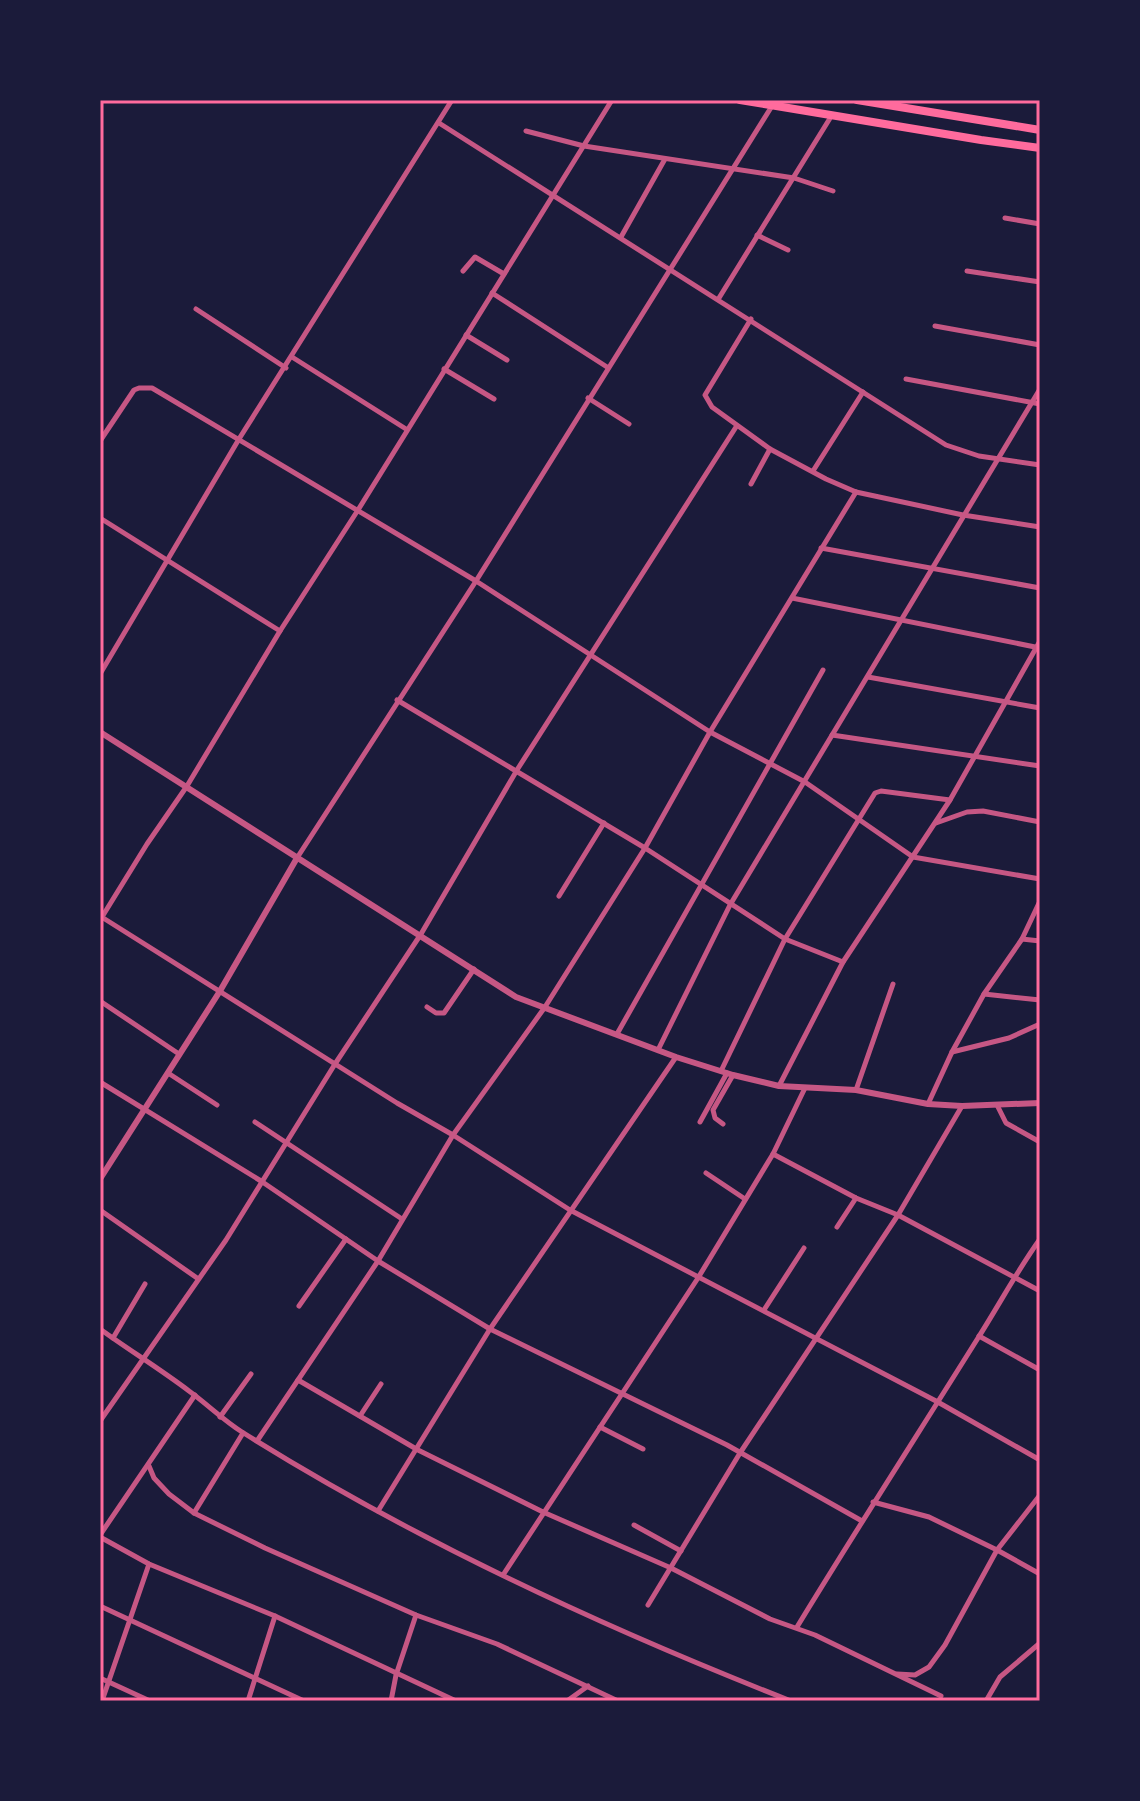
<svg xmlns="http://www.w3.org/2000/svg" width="1140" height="1801" font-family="'PT Sans Narrow',sans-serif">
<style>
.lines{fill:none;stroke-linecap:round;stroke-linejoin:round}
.minor{stroke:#c65784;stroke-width:5}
.tertiary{stroke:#c65784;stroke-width:6}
.primary{stroke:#ff6b9d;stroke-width:8}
.neatline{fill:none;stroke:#ff6b9d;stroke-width:3}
</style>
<rect width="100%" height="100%" fill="#1b1b3a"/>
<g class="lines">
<!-- minor -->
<g class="minor">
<polyline points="439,123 946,445 979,456 1040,465"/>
<polyline points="526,131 584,146 794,178 833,191"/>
<polyline points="1005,218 1040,224"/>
<polyline points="757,235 788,250"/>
<polyline points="621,237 665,159"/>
<polyline points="463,271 475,257 504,274"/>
<polyline points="967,271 1040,282"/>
<polyline points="492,293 607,367"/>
<polyline points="719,298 832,115"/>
<polyline points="196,309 286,368"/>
<polyline points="751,319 705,395 712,407 770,449 826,479 856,492 963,515 1040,527"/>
<polyline points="935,326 1040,345"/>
<polyline points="466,335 507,360"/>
<polyline points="292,357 406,429"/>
<polyline points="444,369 494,399"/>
<polyline points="906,379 1040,404"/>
<polyline points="588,398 629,424"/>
<polyline points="100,441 134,390 139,388 152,388 476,581 710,732 805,782 913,857 1040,879"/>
<polyline points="813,471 863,392"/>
<polyline points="751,484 770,449"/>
<polyline points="100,518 280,631"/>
<polyline points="821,548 1040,588"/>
<polyline points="792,598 1040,648"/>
<polyline points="100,674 239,439 452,100"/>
<polyline points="868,677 1040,708"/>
<polyline points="397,700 645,848 785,939 843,962"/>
<polyline points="832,735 1040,766"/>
<polyline points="936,823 967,812 983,811 1040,822"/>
<polyline points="297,858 476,581 772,106"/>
<polyline points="559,896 604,823"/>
<polyline points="100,916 397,1103 453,1135 570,1210 936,1401 1040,1460"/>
<polyline points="102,917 147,844 187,786 280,631 358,510 612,100"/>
<polyline points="1022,939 1040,941"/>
<polyline points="984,994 1040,1000"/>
<polyline points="100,1001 179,1054"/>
<polyline points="427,1007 436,1013 444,1013 474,969"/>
<polyline points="617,1034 823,670"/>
<polyline points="658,1050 730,905 1040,389"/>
<polyline points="952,1052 1009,1038 1040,1024"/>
<polyline points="721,1071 785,939 875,793 881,791 950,800"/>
<polyline points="168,1073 217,1105"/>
<polyline points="100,1082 261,1181 378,1261 490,1329 727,1445 862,1521"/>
<polyline points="779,1086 843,962 950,800 1040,641"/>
<polyline points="856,1090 893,984"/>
<polyline points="928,1104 952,1052 984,994 1022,939 1040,901"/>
<polyline points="997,1105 1006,1123 1040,1142"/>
<polyline points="255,1122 402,1219"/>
<polyline points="700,1122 727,1073"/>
<polyline points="723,1124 715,1118 713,1110 733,1075"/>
<polyline points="773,1154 856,1198 898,1215 1040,1291"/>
<polyline points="706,1173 745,1199"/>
<polyline points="100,1210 197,1278"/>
<polyline points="837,1227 856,1198"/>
<polyline points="299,1306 346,1239"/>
<polyline points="764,1310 804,1248"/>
<path d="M100 1329C129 1350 160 1369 189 1391 207 1404 223 1420 242 1432 414 1540 602 1627 791 1701"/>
<polyline points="979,1336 1040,1370"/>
<polyline points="113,1338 145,1284"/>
<polyline points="298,1380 418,1450 543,1512 671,1568 770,1619 815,1635 941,1696"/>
<polyline points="360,1416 381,1384"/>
<polyline points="220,1417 251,1374"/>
<polyline points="100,1421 226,1240 335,1064 421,934 517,770 736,427"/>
<polyline points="600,1427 643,1449"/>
<polyline points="257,1441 378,1261 453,1135 545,1007 645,848 710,732 856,492"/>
<polyline points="149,1466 154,1478 169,1494 194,1513 265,1548 416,1615 497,1644 618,1701"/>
<polyline points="873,1502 929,1517 997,1550 1040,1574"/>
<polyline points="378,1511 490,1329 676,1057"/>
<polyline points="194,1513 243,1433"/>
<polyline points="634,1525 681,1551"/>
<polyline points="100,1535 195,1395"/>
<polyline points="100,1537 149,1564 275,1616 456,1701"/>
<polyline points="503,1575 698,1278 773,1154 805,1088"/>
<polyline points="648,1605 740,1453 898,1215 962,1106"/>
<polyline points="100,1606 304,1701"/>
<path d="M797 1627C856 1530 918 1434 978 1338 999 1305 1017 1271 1040 1239"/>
<polyline points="897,1674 915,1675 929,1667 945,1645 997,1550 1040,1495"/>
<polyline points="100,1678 150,1701"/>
<polyline points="102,1701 149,1564"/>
<polyline points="248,1701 275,1616"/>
<polyline points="391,1701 396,1675 416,1615"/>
<polyline points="567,1701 588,1686"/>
<polyline points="986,1701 1000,1677 1040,1643"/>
</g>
<!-- tertiary -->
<g class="tertiary">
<polyline points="100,732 516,997 676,1057 733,1075 779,1086 856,1090 928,1104 962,1106 1040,1103"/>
<polyline points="100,1179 220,991 297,858"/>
</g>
<!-- primary -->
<g class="primary">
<polyline points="740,100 981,140 1040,148"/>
<polyline points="857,100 1040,130"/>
</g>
</g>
<!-- border -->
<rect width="1140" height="1801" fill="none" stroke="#1b1b3a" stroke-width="204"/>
<rect x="102" y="102" width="936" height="1597" class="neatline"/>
</svg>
